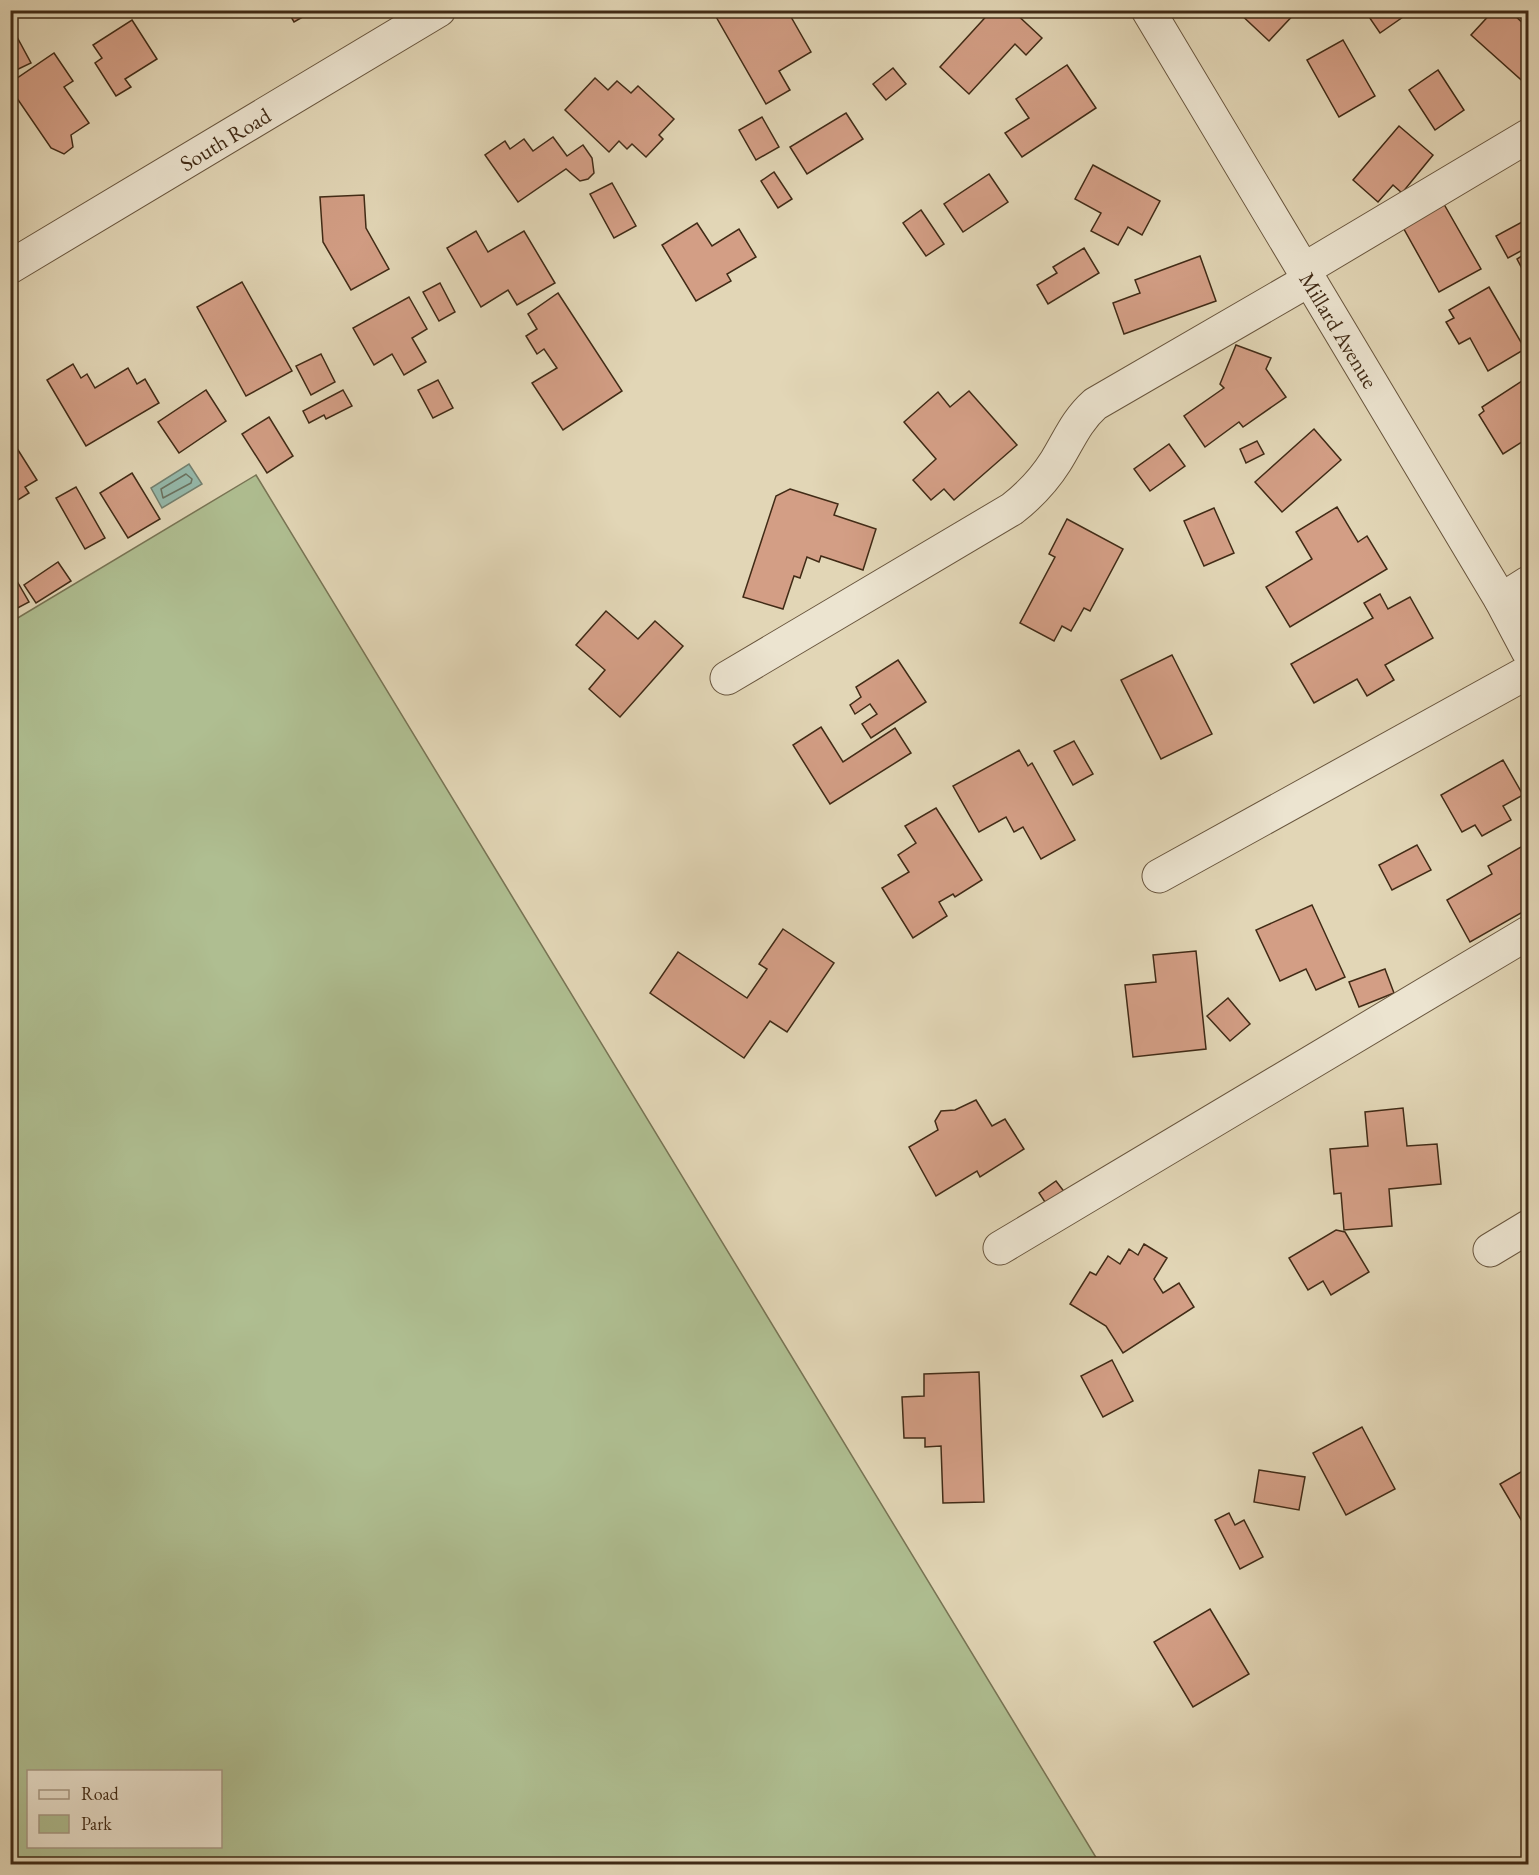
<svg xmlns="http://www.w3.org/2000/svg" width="1539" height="1875" font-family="'EB Garamond',serif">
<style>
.green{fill:#afbe91;stroke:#787454;stroke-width:1.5;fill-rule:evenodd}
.water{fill:#95b9ab;stroke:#73806f;stroke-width:1.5}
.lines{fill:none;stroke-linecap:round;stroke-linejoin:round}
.shore{stroke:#6b7260;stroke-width:1.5}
.building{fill:#d39e85;stroke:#412b16;stroke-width:1.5}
.minor-casing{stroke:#69563e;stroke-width:35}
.minor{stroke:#ece4d0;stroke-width:33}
.labels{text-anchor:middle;stroke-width:4.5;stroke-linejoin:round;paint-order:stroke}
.street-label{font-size:22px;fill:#412b16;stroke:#ece4d0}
</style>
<rect width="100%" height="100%" fill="#e2d6b6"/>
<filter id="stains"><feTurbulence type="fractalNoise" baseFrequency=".00333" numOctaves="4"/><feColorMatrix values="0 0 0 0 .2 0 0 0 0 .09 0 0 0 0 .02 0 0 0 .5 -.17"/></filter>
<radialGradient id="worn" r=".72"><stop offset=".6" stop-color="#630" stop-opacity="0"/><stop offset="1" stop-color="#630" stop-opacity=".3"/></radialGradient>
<!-- green -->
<path class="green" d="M256 475 1100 1864H11V622ZM28 1772H220V1846H28Z"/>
<!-- water -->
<polygon class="water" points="189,464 202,484 162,508 151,488"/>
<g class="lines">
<!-- shore -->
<polygon class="shore" points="186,474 192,479 191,483 163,498 161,489"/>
</g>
<!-- building -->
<g class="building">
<polygon points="287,10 315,10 294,22"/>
<polygon points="722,10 787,10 811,52 779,71 790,90 766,104 715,15"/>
<polygon points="992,10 1012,10 1042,38 1026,55 1015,44 969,94 940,67"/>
<polygon points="1236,10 1298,10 1269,41"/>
<polygon points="1372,10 1413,10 1380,33 1367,14"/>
<polygon points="1494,10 1509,10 1528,28 1528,86 1471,35"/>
<polygon points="132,20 157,59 125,79 131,87 116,96 95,63 102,58 93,45"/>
<polygon points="10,24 31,63 10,73"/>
<polygon points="1343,40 1375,96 1339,117 1307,60"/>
<polygon points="54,53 73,81 64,87 89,123 71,135 73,147 64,154 51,148 10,88 10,83"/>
<polygon points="1067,65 1096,108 1022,157 1005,133 1029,118 1016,99"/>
<polygon points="893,68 906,84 886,100 873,84"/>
<polygon points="1438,70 1464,110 1435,130 1409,90"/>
<polygon points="595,78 608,90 617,81 631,93 638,86 674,119 659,135 663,139 646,157 632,144 627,149 619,141 609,152 565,110"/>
<polygon points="846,113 863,139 807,174 790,147"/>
<polygon points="762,117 779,147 756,160 739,130"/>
<polygon points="1399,126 1433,155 1402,193 1393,185 1378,202 1353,180"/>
<polygon points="553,137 567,156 583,145 592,158 594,173 588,179 580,181 566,169 518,202 485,155 505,141 510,149 524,139 533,151"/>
<polygon points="1093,165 1160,201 1142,235 1128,227 1118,245 1091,231 1101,213 1075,199"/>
<polygon points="774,172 792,199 778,208 761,181"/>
<polygon points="989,174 1008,202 963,232 944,204"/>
<polygon points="612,183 636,226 614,238 590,194"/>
<polygon points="364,195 366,228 389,269 351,290 323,242 320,197"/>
<polygon points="1441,199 1481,269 1439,292 1400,222"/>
<polygon points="921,210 944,244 926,256 903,223"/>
<polygon points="1522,222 1528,234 1528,247 1508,258 1496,236"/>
<polygon points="697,223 712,246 739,229 756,257 727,274 731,281 696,301 662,245"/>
<polygon points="476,231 488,252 524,231 555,283 517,305 508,290 481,307 447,248"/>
<polygon points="1084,248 1099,273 1048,304 1037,285 1057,273 1053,267"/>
<polygon points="1528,252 1528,280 1517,259"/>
<polygon points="1200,256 1216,301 1124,334 1113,303 1140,293 1135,280"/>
<polygon points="242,282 292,371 246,396 197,307"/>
<polygon points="440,283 455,312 439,321 423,292"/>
<polygon points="1489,287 1525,349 1488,371 1470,338 1459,344 1446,322 1454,318 1449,310"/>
<polygon points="558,293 622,391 563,430 532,383 557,368 544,349 537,354 526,336 537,329 528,314"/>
<polygon points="409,297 427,329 412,338 426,362 404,375 392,354 374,365 353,328"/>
<polygon points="1236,345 1271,358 1266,369 1286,397 1243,427 1239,422 1205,447 1184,416 1224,388 1220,384"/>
<polygon points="321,354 335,382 311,395 296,366"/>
<polygon points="73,364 81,378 87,374 95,388 128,368 137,384 145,379 159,403 86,446 47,380"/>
<polygon points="1528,377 1528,438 1503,454 1479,415 1484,411 1482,407"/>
<polygon points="438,380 453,408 433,418 418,390"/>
<polygon points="206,390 226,421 179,453 158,422"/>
<polygon points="343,390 352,406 326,419 324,415 309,423 303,411"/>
<polygon points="969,391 1017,445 954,500 944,489 931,500 913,480 936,459 904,422 938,392 950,407"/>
<polygon points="269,417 293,456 267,473 242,434"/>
<polygon points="1314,429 1341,460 1282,512 1255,482"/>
<polygon points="1257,441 1264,454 1246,463 1240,449"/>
<polygon points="13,442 37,480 25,487 29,493 10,505 10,444"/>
<polygon points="1169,444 1185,466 1150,491 1134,469"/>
<polygon points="132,473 160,519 128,538 100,493"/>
<polygon points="76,487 105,538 85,549 56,498"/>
<polygon points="790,489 838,504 834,515 876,529 863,570 821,556 819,562 807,557 800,578 794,576 783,609 743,597 776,496"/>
<polygon points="1337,507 1358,542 1367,536 1387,569 1290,627 1266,587 1312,559 1296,532"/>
<polygon points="1214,508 1234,553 1204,566 1184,521"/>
<polygon points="1067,519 1123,549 1090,611 1084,608 1071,631 1062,626 1054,641 1020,623 1055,557 1049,554"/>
<polygon points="58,562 71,581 36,603 24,585"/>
<polygon points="10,569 29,602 10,612"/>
<polygon points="1380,594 1388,609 1410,597 1433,638 1385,665 1394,680 1367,696 1357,679 1314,703 1291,664 1373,618 1364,603"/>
<polygon points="606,611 638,639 655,621 683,646 620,717 589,689 605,670 576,645"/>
<polygon points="1172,655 1212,734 1161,759 1121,680"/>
<polygon points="898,660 926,702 871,738 862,724 877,714 870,704 855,714 850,705 861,697 856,687"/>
<polygon points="821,727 843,762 895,728 911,753 830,804 793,745"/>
<polygon points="1074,741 1093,774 1073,785 1054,751"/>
<polygon points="1019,750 1028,766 1032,763 1075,840 1041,859 1023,827 1014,832 1006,817 979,832 953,786"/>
<polygon points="1503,760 1523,795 1503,806 1511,820 1482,836 1475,825 1462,832 1441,795"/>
<polygon points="936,808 982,880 955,897 953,894 939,902 947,916 913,938 882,888 909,872 898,855 916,843 905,826"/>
<polygon points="1528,843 1528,909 1470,942 1447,900 1492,874 1488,866"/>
<polygon points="1417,845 1431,870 1392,890 1379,865"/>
<polygon points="1312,905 1345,977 1316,990 1306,969 1280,981 1256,930"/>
<polygon points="783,929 834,963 787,1032 770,1021 744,1058 650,993 678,952 747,998 767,969 759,964"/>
<polygon points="1196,951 1206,1049 1133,1057 1125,985 1156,982 1153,955"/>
<polygon points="1385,969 1394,993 1359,1007 1349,982"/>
<polygon points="1228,998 1250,1024 1230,1041 1207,1016"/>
<polygon points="976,1100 992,1126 1005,1119 1024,1149 980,1177 977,1171 936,1196 909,1147 938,1130 935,1121 941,1111 955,1110"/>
<polygon points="1403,1108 1407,1146 1437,1144 1441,1184 1389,1189 1392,1226 1344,1230 1341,1193 1334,1194 1330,1149 1368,1146 1365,1112"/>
<polygon points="1056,1181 1069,1198 1051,1211 1039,1193"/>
<polygon points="1336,1230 1345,1232 1369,1272 1331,1295 1323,1281 1308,1290 1289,1258"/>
<polygon points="1144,1244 1167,1258 1154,1279 1163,1293 1179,1283 1194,1307 1123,1353 1106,1326 1070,1304 1090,1272 1096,1275 1108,1256 1120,1264 1129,1249 1138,1255"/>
<polygon points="1112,1360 1133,1401 1103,1417 1081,1376"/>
<polygon points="979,1372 984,1502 943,1503 941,1446 925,1447 925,1438 904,1438 902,1397 924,1396 924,1374"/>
<polygon points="1362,1427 1395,1489 1346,1515 1313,1453"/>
<polygon points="1528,1468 1528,1527 1526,1528 1500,1484"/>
<polygon points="1259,1470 1305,1477 1299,1510 1254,1502"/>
<polygon points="1229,1513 1235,1525 1244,1520 1263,1557 1240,1569 1215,1520"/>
<polygon points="1210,1609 1249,1674 1193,1707 1154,1642"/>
</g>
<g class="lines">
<!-- minor casing -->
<g class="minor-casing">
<g id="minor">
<polyline points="1148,10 1501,600 1528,651"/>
<polyline points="10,267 439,10"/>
<polyline points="1303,270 1528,136"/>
<polyline points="1501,600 1528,583"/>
<path d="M727 678 1012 509C1030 495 1044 480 1056 461 1069 440 1076 421 1095 404L1309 280"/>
<polyline points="1159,876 1528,672"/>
<polyline points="1000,1248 1528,933"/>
<polyline points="1490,1250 1528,1227"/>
</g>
</g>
<!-- minor -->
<use href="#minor" class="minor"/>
</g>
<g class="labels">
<!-- street labels -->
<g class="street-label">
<text transform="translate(225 139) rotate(-31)" y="8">South Road</text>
<text transform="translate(1339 330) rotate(59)" y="8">Millard Avenue</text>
</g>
</g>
<!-- margin -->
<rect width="1539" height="1875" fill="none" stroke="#e2d6b6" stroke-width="36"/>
<rect x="12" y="12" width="1515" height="1851" fill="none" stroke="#412b16" stroke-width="3"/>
<rect x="18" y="18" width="1503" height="1839" fill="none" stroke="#412b16" stroke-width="1.5"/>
<!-- legend -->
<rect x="27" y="1770" width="195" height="78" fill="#ece4d0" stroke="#a89a86" stroke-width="1.5"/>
<rect x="39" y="1790" width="30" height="9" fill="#ece4d0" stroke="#a89a86" stroke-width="1.5"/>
<text x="81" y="1800" font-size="18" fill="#412b16">Road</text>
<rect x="39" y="1815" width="30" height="18" fill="#afbe91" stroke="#a89a86" stroke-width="1.5"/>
<text x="81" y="1830" font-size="18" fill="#412b16">Park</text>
<rect width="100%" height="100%" filter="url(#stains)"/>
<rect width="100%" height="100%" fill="url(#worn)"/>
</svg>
